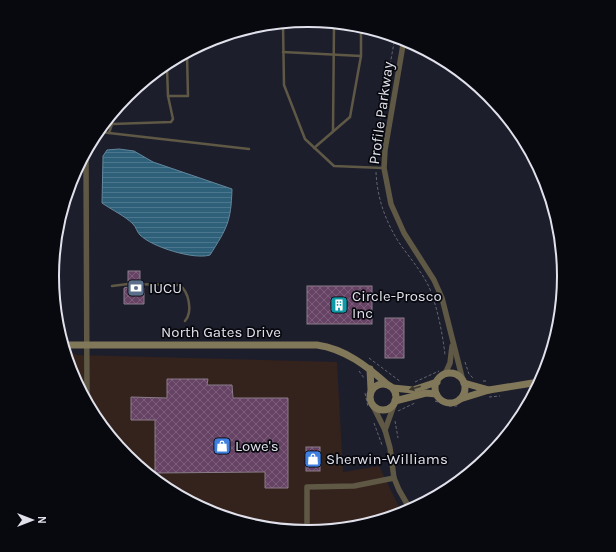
<svg xmlns="http://www.w3.org/2000/svg" width="616" height="552" font-family="Karla,sans-serif">
<style>
.commercial{fill:#34221c}
.water{fill:url(#water-rules);stroke:#63879c}
.building{fill:url(#building-cross-hatch);stroke:#8a7c89}
.lines{fill:none;stroke-linecap:round;stroke-linejoin:round}
.path{stroke:#646572;stroke-width:1;stroke-dasharray:3 2;stroke-linecap:butt}
.lane{stroke:#5e5845;stroke-width:2.5}
.street{stroke:#5e5845;stroke-width:5.5}
.secondary{stroke:#817759;stroke-width:7}
.oneway{fill:#38352d}
.labels{text-anchor:middle;stroke-width:3.5;stroke-linejoin:round;paint-order:stroke}
.street-label{font-size:15px;fill:#e0e1eb;stroke:#08090f}
.poi-label{font-size:15px;fill:#e0e1eb;stroke:#08090f;text-anchor:start}
.rim{fill:none;stroke:#e0e1eb;stroke-width:2}
</style>
<defs>
<pattern id="water-rules" width="6" height="5" patternUnits="userSpaceOnUse"><rect width="6" height="5" fill="#2e607a"/><path d="M0 2.5h6" fill="none" stroke="#4c768d"/></pattern>
<pattern id="building-cross-hatch" width="8" height="8" patternUnits="userSpaceOnUse"><rect width="8" height="8" fill="#664364"/><path d="M0 0l8 8M0 8l8-8" fill="none" stroke="#7c5e7a"/></pattern>
</defs>
<rect width="100%" height="100%" fill="#1d1e2c"/>
<!-- commercial -->
<polygon class="commercial" points="66,348 76,355 337,362 343,472 379,466 402,513 308,532 210,512 127,457 71,374"/>
<!-- water -->
<path class="water" d="M119 149 134 151 153 162 232 189C231 222 227 228 210 255 194 260 152 247 140 235 137 232 136 227 133 224 125 216 112 210 102 203L103 156 107 150Z"/>
<!-- building -->
<g class="building">
<rect x="128" y="271" width="12" height="10"/>
<rect x="307" y="286" width="65" height="38"/>
<polygon points="128,287 144,288 144,304 124,304 124,288"/>
<rect x="385" y="318" width="19" height="40"/>
<polygon points="167,379 208,379 207,385 232,385 233,398 288,398 288,488 265,488 265,472 155,473 155,420 131,420 131,397 167,398"/>
<rect x="306" y="447" width="14" height="24"/>
</g>
<g class="lines">
<!-- path -->
<g class="path">
<polyline points="376,163 376,144 395,37"/>
<path d="M376 172C377 197 385 220 398 241 408 256 421 270 429 287 437 305 443 336 445 355"/>
<polyline points="369,358 401,382"/>
<polyline points="465,362 469,374 474,379"/>
<polyline points="359,371 364,378"/>
<polyline points="483,381 488,381"/>
<polyline points="415,382 439,371"/>
<polyline points="365,393 368,407"/>
<polyline points="489,397 500,396"/>
<polyline points="435,401 449,406 459,406"/>
<polyline points="398,411 415,403"/>
<polyline points="395,421 398,438"/>
<polyline points="374,423 382,445"/>
</g>
<!-- lane -->
<g class="lane">
<polyline points="283,25 284,85 305,139 334,166 383,168"/>
<polyline points="283,52 361,56"/>
<polyline points="167,68 168,96"/>
<polyline points="112,118 112,124 171,122 173,119 168,96 188,96 187,55"/>
<polyline points="333,131 334,25"/>
<polyline points="102,132 109,133 112,124"/>
<polyline points="109,133 249,149"/>
<polyline points="314,148 350,117 361,56 361,31"/>
<path d="M112 286 128 284 179 285C189 291 193 312 185 321"/>
</g>
<!-- street -->
<g class="street">
<polyline points="404,39 385,150 384,168 391,204 404,233 434,280 442,298 463,381"/>
<polyline points="86,156 87,398"/>
<polyline points="445,374 450,363 452,346"/>
<polyline points="374,408 385,430 390,448 394,478 399,490 410,509"/>
<polyline points="385,430 394,405"/>
<polyline points="307,532 307,487 354,486 394,478"/>
</g>
<!-- secondary -->
<g class="secondary">
<path d="M66 345H317C345 349 367 366 388 385"/>
<polyline points="370,369 371,390"/>
<circle cx="450" cy="388" r="15"/>
<polyline points="464,383 489,390"/>
<circle cx="383" cy="397" r="13"/>
<polyline points="393,388 413,390 437,382"/>
<polyline points="460,399 489,390 539,382"/>
<polyline points="395,401 426,393 436,394"/>
</g>
</g>
<!-- one-way arrows -->
<defs><path id="oneway-solid" d="M-6-.8H1V-3.2L6.5 0L1 3.2V.8H-6Z"/></defs>
<use class="oneway" href="#oneway-solid" transform="translate(415 388) rotate(164)"/>
<!-- icons -->
<defs>
<g id="bank-square" transform="scale(0.9)"><rect x="-9" y="-9" width="18" height="18" rx="4" fill="#5c6f8a" stroke="#08090f"/><path d="M-6-4H6V4H-6ZM0-2.3a2.3 2.3 0 1 0 0 4.6a2.3 2.3 0 1 0 0-4.6Z" fill="#fff"/></g>
<g id="building-square" transform="scale(0.9)"><rect x="-9" y="-9" width="18" height="18" rx="4" fill="#0f9aa8" stroke="#08090f"/><path d="M-4-6H4V6H1V3H-1V6H-4ZM-2.5-4.3h1.7v1.8h-1.7ZM.8-4.3h1.7v1.8H.8ZM-2.5-1h1.7V.8h-1.7ZM.8-1h1.7V.8H.8Z" fill="#fff"/></g>
<g id="shop-square" transform="scale(0.9)"><rect x="-9" y="-9" width="18" height="18" rx="4" fill="#3f7fe0" stroke="#08090f"/><path d="M-5-2.5h2.3a2.7 3.5 0 0 1 5.4 0H5L5.5 6h-11ZM-1.5-2.5h3a1.5 2.3 0 0 0-3 0Z" fill="#fff"/></g>
</defs>
<g fill-rule="evenodd">
<use href="#bank-square" x="136" y="288"/>
<use href="#building-square" x="339" y="305"/>
<use href="#shop-square" x="222" y="446"/>
<use href="#shop-square" x="313" y="459"/>
</g>
<g class="labels">
<!-- street labels -->
<g class="street-label">
<text transform="translate(381 113) rotate(-82)" y="5">Profile Parkway</text>
<text x="221" y="337">North Gates Drive</text>
</g>
<!-- poi labels -->
<g class="poi-label">
<text x="149" y="293">IUCU</text>
<text x="352" y="301">Circle-Prosco<tspan x="352" dy="17">Inc</tspan></text>
<text x="235" y="451">Lowe's</text>
<text x="326" y="464">Sherwin-Williams</text>
</g>
</g>
<!-- crop -->
<path d="M0 0H616V552H0ZM59 276a249 249 0 1 1 498 0a249 249 0 1 1-498 0Z" fill="#08090f" fill-rule="evenodd"/>
<path class="rim" d="M59 276a249 249 0 1 1 498 0a249 249 0 1 1-498 0Z"/>
<!-- north arrow -->
<g transform="translate(32 520) rotate(90)" stroke="#08090f" stroke-width="3" paint-order="stroke">
<path d="M0-3L7 15L0 10L-7 15Z" fill="#e0e1eb"/>
<text y="-6" font-size="11" font-weight="bold" text-anchor="middle" fill="#e0e1eb">N</text>
</g>
</svg>
